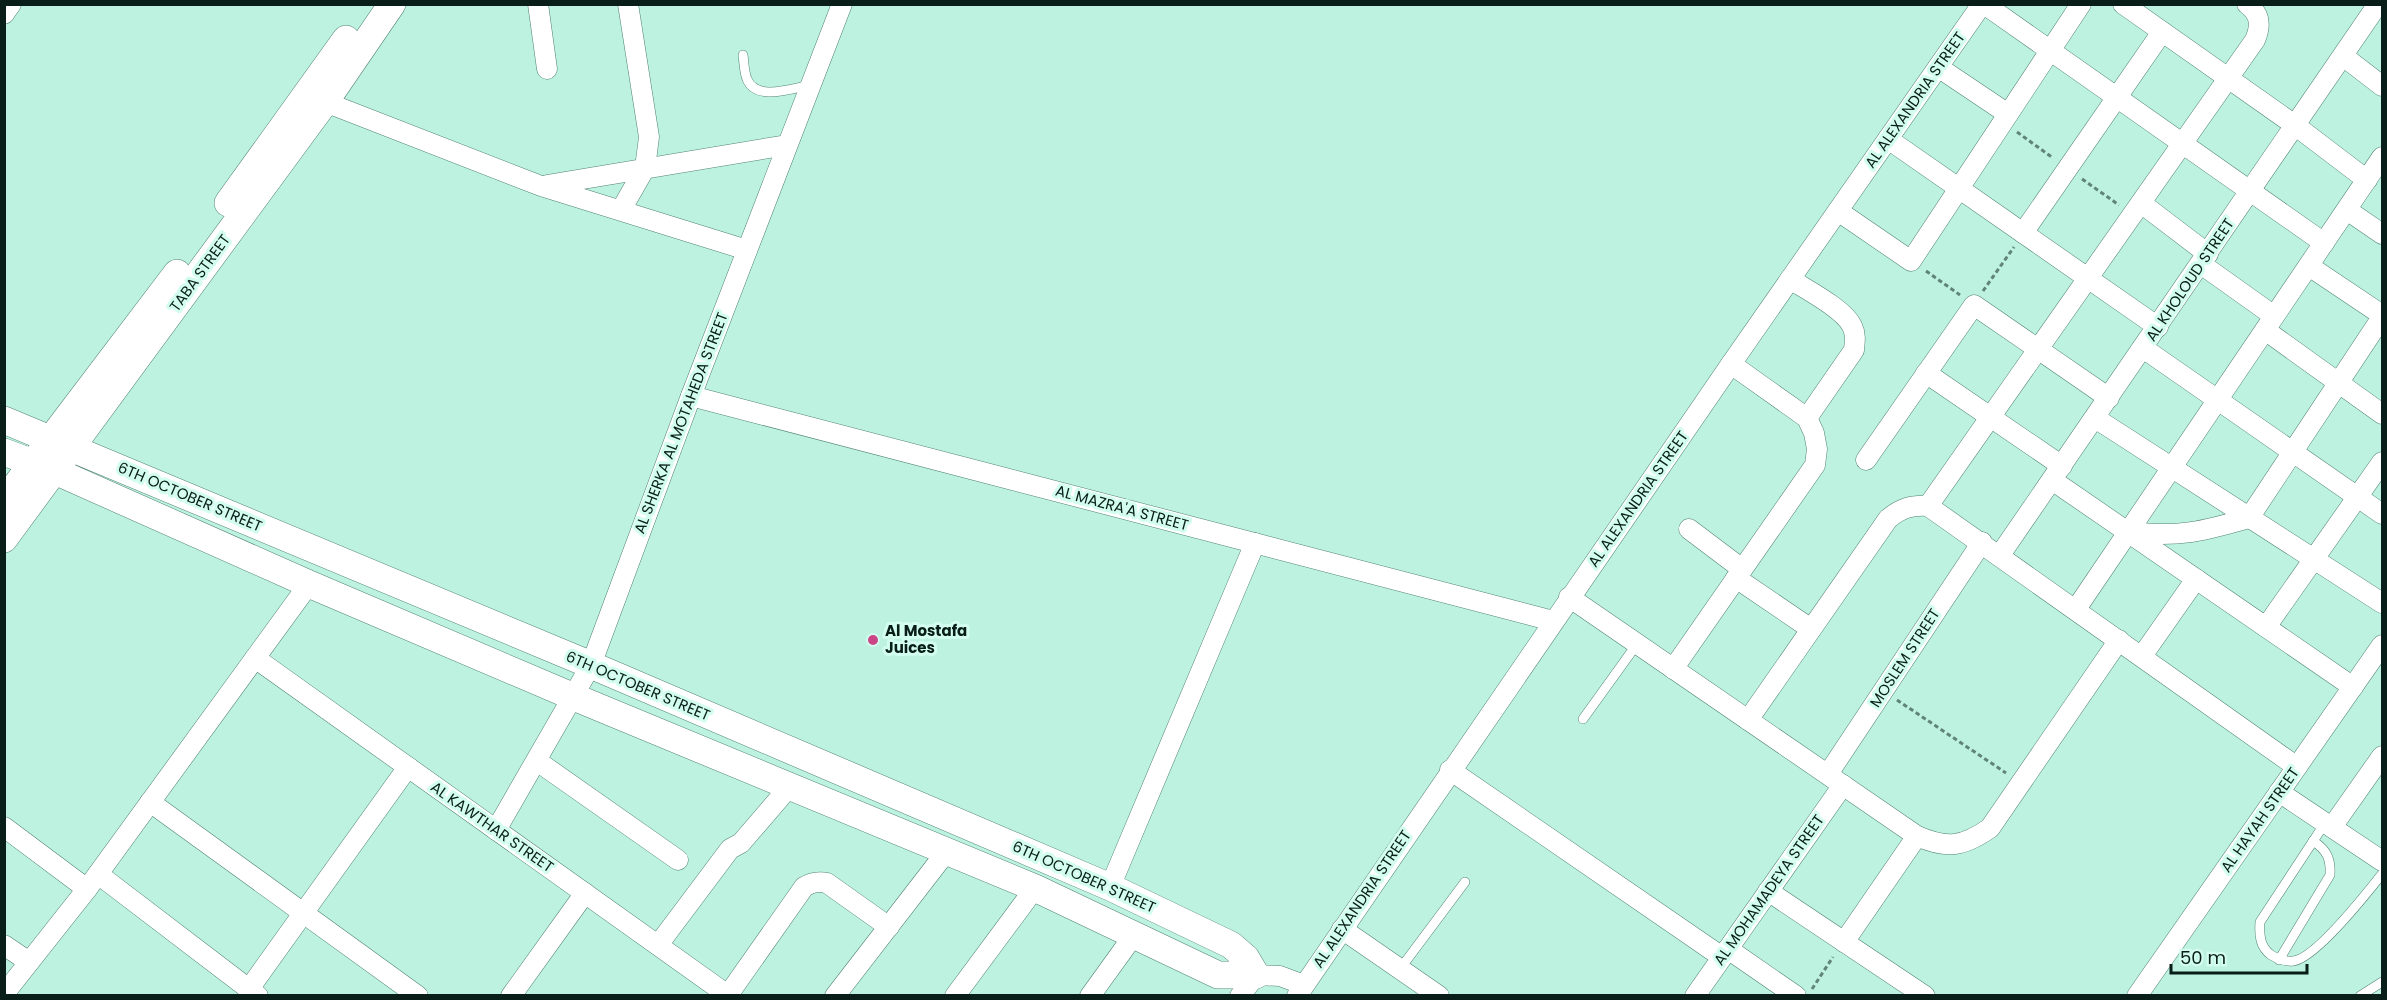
<svg xmlns="http://www.w3.org/2000/svg" width="2387" height="1000" font-family="Poppins,sans-serif">
<style>
.lines{fill:none;stroke-linecap:round;stroke-linejoin:round}
.lane-casing{stroke:#518374;stroke-width:10}
.street-casing{stroke:#518374;stroke-width:21}
.secondary-casing{stroke:#518374;stroke-width:28}
.path{stroke:#608479;stroke-width:3;stroke-dasharray:4.5 3;stroke-linecap:butt}
.lane{stroke:#fff;stroke-width:9}
.street{stroke:#fff;stroke-width:20}
.secondary{stroke:#fff;stroke-width:27}
.poi-dot{fill:#cc4687;stroke:#d2fdef;stroke-width:2}
.labels{text-anchor:middle;stroke-width:6;stroke-linejoin:round;paint-order:stroke}
.street-label{font-size:15px;fill:#091e18;stroke:#d2fdef}
.poi-label{font-size:15px;font-weight:bold;fill:#091e18;stroke:#d2fdef;text-anchor:start}
</style>
<rect width="100%" height="100%" fill="#bdf2e1"/>
<g class="lines">
<!-- lane casing -->
<g class="lane-casing">
<g id="lane">
<path d="M743 55C744 62 744 72 747 79 756 102 793 88 811 85"/>
<polyline points="1583,719 1637,644"/>
<path d="M2325 823 2260 922C2259 935 2260 947 2271 955 2278 959 2285 962 2293 961 2315 959 2367 893 2382 874"/>
<path d="M2279 960 2330 875C2331 859 2327 850 2313 841"/>
<polyline points="1400,969 1465,882"/>
<polyline points="2360,996 2382,982"/>
</g>
</g>
<!-- street casing -->
<g class="street-casing">
<g id="street">
<polyline points="538,4 547,69"/>
<polyline points="1984,4 2324,243"/>
<polyline points="2123,4 2296,126 2367,180"/>
<polyline points="4,14 11,4"/>
<polyline points="2343,56 2382,86"/>
<polyline points="1938,67 2008,114"/>
<polyline points="325,102 541,186 747,250"/>
<polyline points="1888,139 2158,327"/>
<polyline points="547,185 787,145"/>
<polyline points="2141,203 2208,254"/>
<polyline points="621,210 645,168 649,137 628,4"/>
<polyline points="2347,210 2382,234"/>
<polyline points="1838,211 1911,261 2081,4"/>
<polyline points="2023,233 2162,32"/>
<polyline points="2201,264 2274,316"/>
<polyline points="2309,266 2382,315"/>
<path d="M1790 279C1807 290 1844 309 1852 326 1856 334 1855 341 1854 350L1807 418"/>
<polyline points="2265,330 2382,414"/>
<polyline points="2143,348 2382,514"/>
<polyline points="1926,373 2062,466"/>
<polyline points="691,396 1553,621"/>
<polyline points="2095,418 2382,603"/>
<polyline points="1866,460 1974,305 2109,398"/>
<polyline points="2052,480 2353,687"/>
<path d="M1928 506 2255 40C2261 26 2261 14 2247 4"/>
<polyline points="1689,529 1742,569"/>
<path d="M2131 532C2177 538 2205 531 2249 518L2382 317"/>
<polyline points="2000,555 2378,4"/>
<polyline points="1736,578 1811,629"/>
<path d="M1569 597 1917 836C1947 849 1963 847 1990 828L2119 640"/>
<polyline points="2076,609 2382,157"/>
<polyline points="2266,627 2382,462"/>
<polyline points="2142,656 2196,579"/>
<polyline points="255,658 729,996"/>
<polyline points="1673,669 1815,465 1817,449 1814,433 1807,418 1731,364"/>
<path d="M1748 720 1888 519C1901 508 1911 505 1928 506L2297 767"/>
<polyline points="537,761 678,860"/>
<polyline points="1450,770 1722,957"/>
<polyline points="1828,774 1982,542"/>
<polyline points="2279,792 2382,861"/>
<polyline points="150,802 418,996"/>
<polyline points="4,827 87,889"/>
<polyline points="2332,827 2382,756"/>
<polyline points="496,830 591,665 691,396 842,4"/>
<polyline points="98,874 258,996"/>
<polyline points="1110,887 1255,543"/>
<polyline points="1768,891 1925,996"/>
<polyline points="1342,929 1439,996"/>
<polyline points="1844,942 1917,836"/>
<polyline points="4,945 29,962"/>
<polyline points="658,945 730,849 741,843 790,786"/>
<polyline points="1728,949 1796,996"/>
<polyline points="4,994 87,889 309,584"/>
<path d="M728 995 804 887C812 882 818 881 827 883L889 927"/>
<polyline points="250,996 249,989 408,767"/>
<polyline points="511,996 585,893"/>
<polyline points="835,996 947,851"/>
<polyline points="955,996 1035,888"/>
<polyline points="1090,996 1134,935"/>
<polyline points="1240,996 1256,975 1280,976 1304,985"/>
<polyline points="1297,996 1731,364 1982,4"/>
<polyline points="1695,996 1843,785"/>
<polyline points="2137,996 2382,645"/>
</g>
</g>
<!-- secondary casing -->
<g class="secondary-casing">
<g id="secondary">
<polyline points="228,203 346,39"/>
<polyline points="4,420 591,665 1110,887 1231,945 1246,958 1256,975 1218,975 1035,888 574,697 309,584 55,471 4,452"/>
<polyline points="4,501 177,273"/>
<polyline points="4,539 325,102 392,4"/>
</g>
</g>
<!-- path -->
<g class="path">
<polyline points="2017,132 2053,158"/>
<polyline points="2082,179 2119,205"/>
<polyline points="1926,271 1960,295"/>
<polyline points="1983,291 2014,247"/>
<polyline points="1897,700 2006,773"/>
<polyline points="1812,989 1833,957"/>
</g>
<!-- lane -->
<use href="#lane" class="lane"/>
<!-- street -->
<use href="#street" class="street"/>
<!-- secondary -->
<use href="#secondary" class="secondary"/>
</g>
<!-- markers -->
<circle class="poi-dot" cx="873" cy="640" r="6"/>
<g class="labels">
<!-- street labels -->
<g class="street-label">
<text transform="translate(1915 100) rotate(-55)" y="5">AL ALEXANDRIA STREET</text>
<text transform="translate(200 273) rotate(-54)" y="5">TABA STREET</text>
<text transform="translate(2190 280) rotate(-56)" y="5">AL KHOLOUD STREET</text>
<text transform="translate(681 423) rotate(-69)" y="5">AL SHERKA AL MOTAHEDA STREET</text>
<text transform="translate(190 497) rotate(23)" y="5">6TH OCTOBER STREET</text>
<text transform="translate(1638 499) rotate(-55)" y="5">AL ALEXANDRIA STREET</text>
<text transform="translate(1122 508) rotate(15)" y="5">AL MAZRA'A STREET</text>
<text transform="translate(1905 658) rotate(-57)" y="5">MOSLEM STREET</text>
<text transform="translate(638 686) rotate(23)" y="5">6TH OCTOBER STREET</text>
<text transform="translate(2260 820) rotate(-55)" y="5">AL HAYAH STREET</text>
<text transform="translate(492 827) rotate(35)" y="5">AL KAWTHAR STREET</text>
<text transform="translate(1084 877) rotate(24)" y="5">6TH OCTOBER STREET</text>
<text transform="translate(1769 890) rotate(-55)" y="5">AL MOHAMADEYA STREET</text>
<text transform="translate(1362 899) rotate(-56)" y="5">AL ALEXANDRIA STREET</text>
</g>
<!-- poi labels -->
<g class="poi-label">
<text x="885" y="636">Al Mostafa<tspan x="885" dy="17">Juices</tspan></text>
</g>
</g>
<!-- border -->
<rect width="2387" height="1000" fill="none" stroke="#091e18" stroke-width="12"/>
<!-- scale -->
<path d="M2171 964v9h136v-9" fill="none" stroke="#091e18" stroke-width="3"/>
<text x="2180" y="964" font-size="18" fill="#091e18" stroke="#d2fdef" stroke-width="4.5" paint-order="stroke">50 m</text>
</svg>
